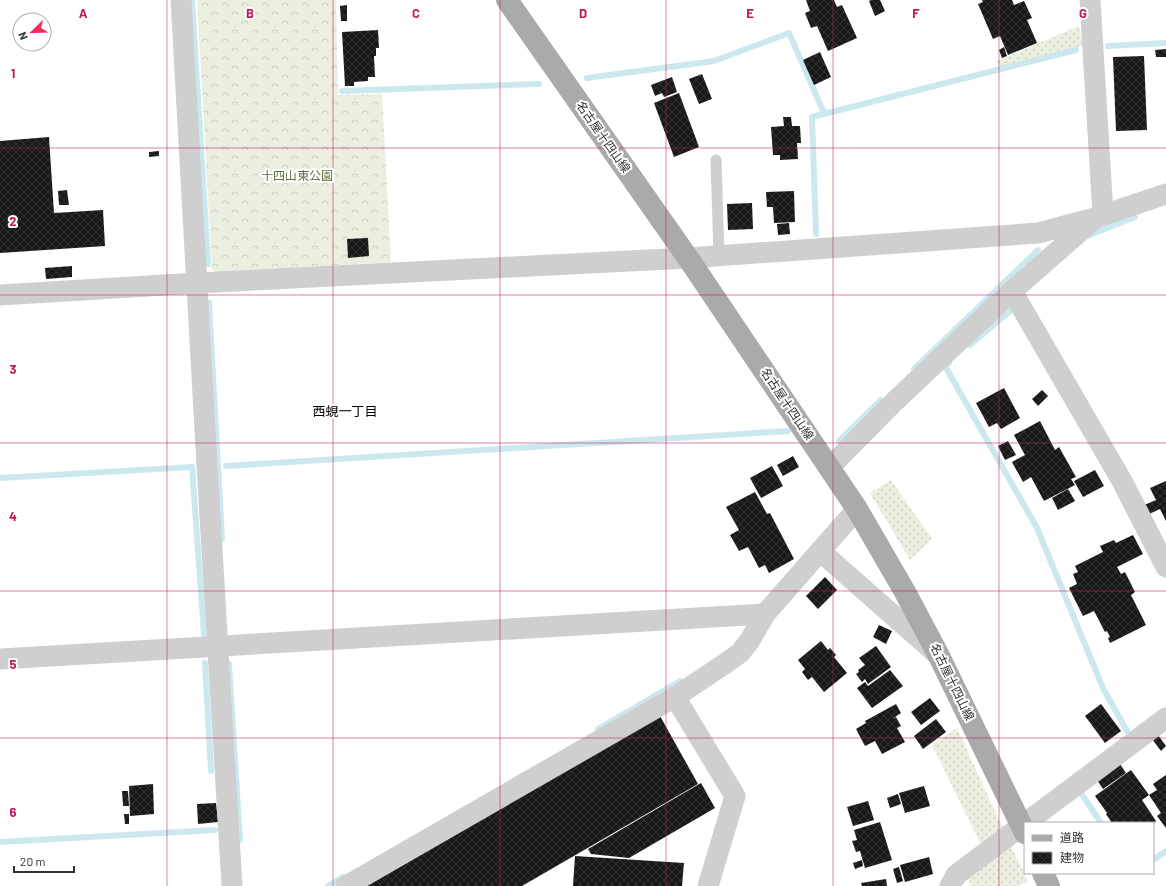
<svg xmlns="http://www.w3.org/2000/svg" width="1166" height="886" font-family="Barlow,'Noto Sans JP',sans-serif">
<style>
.forest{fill:url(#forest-crowns)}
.garden{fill:url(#garden-dots)}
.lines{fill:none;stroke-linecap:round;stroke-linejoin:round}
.stream{stroke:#cce8ef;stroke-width:6}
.building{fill:url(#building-cross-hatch)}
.service{stroke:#cfcfcf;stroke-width:11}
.minor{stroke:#cfcfcf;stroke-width:21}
.primary{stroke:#aaa;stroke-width:22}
.grid{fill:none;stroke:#c2185b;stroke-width:1;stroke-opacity:0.55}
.labels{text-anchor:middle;stroke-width:4;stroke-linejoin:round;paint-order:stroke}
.street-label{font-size:12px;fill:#323232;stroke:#fff}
.park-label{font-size:12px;fill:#5e713c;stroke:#fff}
.neighbourhood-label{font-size:13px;fill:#000;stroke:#fff}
.grid-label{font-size:13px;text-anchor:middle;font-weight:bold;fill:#c2185b;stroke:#fff;stroke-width:4;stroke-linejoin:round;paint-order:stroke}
</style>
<defs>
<pattern id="forest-crowns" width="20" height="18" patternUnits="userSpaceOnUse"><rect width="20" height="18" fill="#ebefe0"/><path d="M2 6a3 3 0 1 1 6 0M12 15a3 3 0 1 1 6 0" fill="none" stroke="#cacdc1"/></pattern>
<pattern id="garden-dots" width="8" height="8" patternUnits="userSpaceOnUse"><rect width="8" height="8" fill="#ebefe0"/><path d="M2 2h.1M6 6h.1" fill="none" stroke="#cacdc1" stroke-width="1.8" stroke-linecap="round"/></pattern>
<pattern id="building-cross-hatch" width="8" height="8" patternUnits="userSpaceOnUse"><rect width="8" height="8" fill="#191919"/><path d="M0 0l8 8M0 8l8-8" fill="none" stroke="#323232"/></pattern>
</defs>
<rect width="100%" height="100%" fill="#fff"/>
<!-- forest -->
<polygon class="forest" points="197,0 336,0 338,95 382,94 391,262 215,272 212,269"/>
<!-- garden -->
<g class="garden">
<polygon points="1079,26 1083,46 1000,67 997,61"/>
<polygon points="891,480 932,539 910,560 870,493"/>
<polygon points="957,728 1005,833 983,849 932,745"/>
<polygon points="1010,844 1028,881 1018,886 971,886 967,877"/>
</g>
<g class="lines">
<!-- stream -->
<g class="stream">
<polyline points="192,0 208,264"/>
<polyline points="1108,46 1166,43"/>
<polyline points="587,78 714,61 789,33 824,113"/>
<polyline points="342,91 539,84"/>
<polyline points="816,234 812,117 1076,50"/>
<polyline points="1087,236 1135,217"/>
<polyline points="209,303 222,539"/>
<polyline points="970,345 1009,312"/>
<polyline points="949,363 945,366 1037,528 1103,688 1127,731"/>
<polyline points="914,369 1038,250"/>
<polyline points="839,441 881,400"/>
<polyline points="226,466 788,431"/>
<polyline points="0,478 192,467 204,635"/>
<polyline points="205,663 211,771"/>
<polyline points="229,664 240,840"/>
<polyline points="598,729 680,681"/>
<polyline points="1079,790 1101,823"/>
<polyline points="0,842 215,830"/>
<polyline points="1153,860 1166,851"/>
<polyline points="328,886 343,877"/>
</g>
</g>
<!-- building -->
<g class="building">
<polygon points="806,0 834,0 837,7 842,5 857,38 828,51 817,26 811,28 805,13 810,11"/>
<polygon points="871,0 880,0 885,11 875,16 869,1"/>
<polygon points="982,0 1012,0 1014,5 1024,1 1032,18 1027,20 1037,43 1008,55 1000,36 993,39 978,4 983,2"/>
<polygon points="347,5 347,21 341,21 340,6"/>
<polygon points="378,30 379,48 376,48 376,56 374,56 375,77 368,77 368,81 354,82 354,86 345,86 342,32"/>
<polygon points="1004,47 1007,56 1002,58 999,50"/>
<polygon points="1166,49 1166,57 1156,57 1155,50"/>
<polygon points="820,52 831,77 814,85 803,60"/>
<polygon points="1144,56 1147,130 1116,131 1113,57"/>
<polygon points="702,74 712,99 699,104 689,79"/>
<polygon points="672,77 677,92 664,97 662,93 655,96 651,85"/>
<polygon points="679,93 699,147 674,157 654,103"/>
<polygon points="783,117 791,117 792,126 800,126 801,143 797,143 798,159 780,160 780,155 773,155 771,127 784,126"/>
<polygon points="49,137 54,213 103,210 105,246 0,253 0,141"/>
<polygon points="159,151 159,156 149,157 149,152"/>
<polygon points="67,190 69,205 59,205 58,191"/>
<polygon points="794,191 795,222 774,223 773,207 767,207 766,192"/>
<polygon points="752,203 753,229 728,230 727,204"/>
<polygon points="789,223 790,234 778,235 777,224"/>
<polygon points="368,238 369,256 348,258 347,239"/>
<polygon points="72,266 72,277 46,279 45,268"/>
<polygon points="1004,388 1020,418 1001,429 997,423 989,427 976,403"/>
<polygon points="1042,390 1048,396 1038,406 1032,399"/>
<polygon points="1040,421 1055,450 1059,447 1076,477 1071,479 1075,485 1044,501 1031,477 1023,482 1012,462 1025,455 1014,435"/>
<polygon points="1008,441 1016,455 1005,460 998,446"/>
<polygon points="793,456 799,467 783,476 777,465"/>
<polygon points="772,466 783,486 761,498 750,478"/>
<polygon points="1095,470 1104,486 1083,497 1074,481"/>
<polygon points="1166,481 1166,521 1160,509 1147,515 1142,506 1156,500 1150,488"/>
<polygon points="1068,489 1075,501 1058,510 1052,498"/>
<polygon points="755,492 767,514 770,513 794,559 769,573 765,565 759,568 748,547 739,551 730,535 739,530 726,507"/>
<polygon points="1133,535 1143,554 1117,567 1121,574 1125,572 1135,592 1131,595 1146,625 1110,643 1108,638 1110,637 1107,631 1105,632 1094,611 1083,616 1069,588 1077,584 1073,574 1078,572 1075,566 1103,552 1100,546 1114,540 1116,543"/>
<polygon points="825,577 837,590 818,609 806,596"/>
<polygon points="879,625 892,631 886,644 873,637"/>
<polygon points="821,641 828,650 830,648 836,655 834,657 847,673 824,692 812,677 808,680 802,672 805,669 798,660"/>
<polygon points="876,646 891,667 868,684 865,679 862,682 856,674 859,672 858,670 865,665 859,658"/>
<polygon points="890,670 903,686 872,708 857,688 865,682 868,686"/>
<polygon points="930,698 940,711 921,725 911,712"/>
<polygon points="896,704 901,713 892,719 896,717 901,726 897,728 905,742 882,754 875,741 865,746 856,729 866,723 865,721"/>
<polygon points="1101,704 1121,731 1105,743 1085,716"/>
<polygon points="660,716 698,784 522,886 367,886"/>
<polygon points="936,719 946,732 923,749 914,736"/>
<polygon points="1158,735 1166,746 1161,751 1152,739"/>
<polygon points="1118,761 1126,773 1103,789 1095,777"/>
<polygon points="1131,770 1149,795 1157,790 1153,784 1166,775 1166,828 1157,816 1161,813 1149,795 1142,800 1156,821 1154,823 1112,823 1106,814 1107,813 1095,796"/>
<polygon points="701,783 715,808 629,858 591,854 588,849"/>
<polygon points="153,784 154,814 130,816 129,786"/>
<polygon points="924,786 930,806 905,813 899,793"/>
<polygon points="122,791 128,791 129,806 123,806"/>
<polygon points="898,794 901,804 890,808 887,798"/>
<polygon points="868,801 874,820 853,826 847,807"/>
<polygon points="216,803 218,822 198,824 197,804"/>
<polygon points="124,814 129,814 129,824 125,824"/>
<polygon points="880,822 892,860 865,868 860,851 856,852 852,841 857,840 854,830"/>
<polygon points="575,856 684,863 682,886 573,886"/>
<polygon points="929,857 933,874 905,882 900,865"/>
<polygon points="862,860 863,866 855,869 853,863"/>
<polygon points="899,867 903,881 897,883 893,869"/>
<polygon points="886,879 887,886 862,886 861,883"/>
</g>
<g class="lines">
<!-- service -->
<polyline class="service" points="716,160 719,256"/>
<!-- minor -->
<g class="minor">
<path d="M181 0C198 295 213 591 232 886"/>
<polyline points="1090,0 1103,215"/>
<polyline points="1012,291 1122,481 1166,567"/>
<polyline points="0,295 197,283 688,258 1038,233 1095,218 1166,194"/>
<polyline points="830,467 895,401 1012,291 1092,221"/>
<polyline points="820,551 937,654"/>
<polyline points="0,659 765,614"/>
<polyline points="675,697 735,796 708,886"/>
<polyline points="346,886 675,697 726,663 740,653 750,640 765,614 857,509"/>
<polyline points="950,886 956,875 1166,718"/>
</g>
<!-- primary -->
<g class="primary">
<polyline points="507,0 688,258 857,509 905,592 939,656 1025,833"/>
<polyline points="1043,873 1049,886"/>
</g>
</g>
<!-- grid -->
<path class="grid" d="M167 0V886M333 0V886M500 0V886M666 0V886M833 0V886M999 0V886M0 148H1166M0 295H1166M0 443H1166M0 591H1166M0 738H1166"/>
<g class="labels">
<!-- street labels -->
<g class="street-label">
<text transform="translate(603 137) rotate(55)" y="4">名古屋十四山線</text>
<text transform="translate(787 404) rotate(56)" y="4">名古屋十四山線</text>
<text transform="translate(952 682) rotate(64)" y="4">名古屋十四山線</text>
</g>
<!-- park labels -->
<g class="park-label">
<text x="297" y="180">十四山東公園</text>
</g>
<!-- neighbourhood labels -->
<g class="neighbourhood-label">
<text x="345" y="416">西蜆一丁目</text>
</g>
</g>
<g class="grid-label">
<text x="83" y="18">A</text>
<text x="250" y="18">B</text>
<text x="416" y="18">C</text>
<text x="583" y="18">D</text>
<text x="750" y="18">E</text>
<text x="916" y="18">F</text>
<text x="1083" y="18">G</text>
<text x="13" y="78">1</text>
<text x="13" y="226">2</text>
<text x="13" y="374">3</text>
<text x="13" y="521">4</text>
<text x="13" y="669">5</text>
<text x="13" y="817">6</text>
</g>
<!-- legend -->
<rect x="1024" y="822" width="130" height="52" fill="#ffffff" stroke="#adadad"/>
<rect x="1032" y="835" width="20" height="6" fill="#aaaaaa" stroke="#adadad"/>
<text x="1060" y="842" font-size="12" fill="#323232">道路</text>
<rect x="1032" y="852" width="20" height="12" fill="url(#building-cross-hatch)" stroke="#adadad"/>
<text x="1060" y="862" font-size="12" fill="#323232">建物</text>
<!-- north arrow -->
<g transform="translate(32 32) rotate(247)"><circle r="19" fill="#ffffff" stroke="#adadad"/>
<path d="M0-3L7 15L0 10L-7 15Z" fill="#ed3060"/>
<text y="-6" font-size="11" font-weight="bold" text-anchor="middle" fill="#323232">N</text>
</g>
<!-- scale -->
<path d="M14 866v6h60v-6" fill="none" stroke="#323232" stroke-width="2"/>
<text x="20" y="866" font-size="12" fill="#323232" stroke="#ffffff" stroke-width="3" paint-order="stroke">20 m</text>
</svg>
